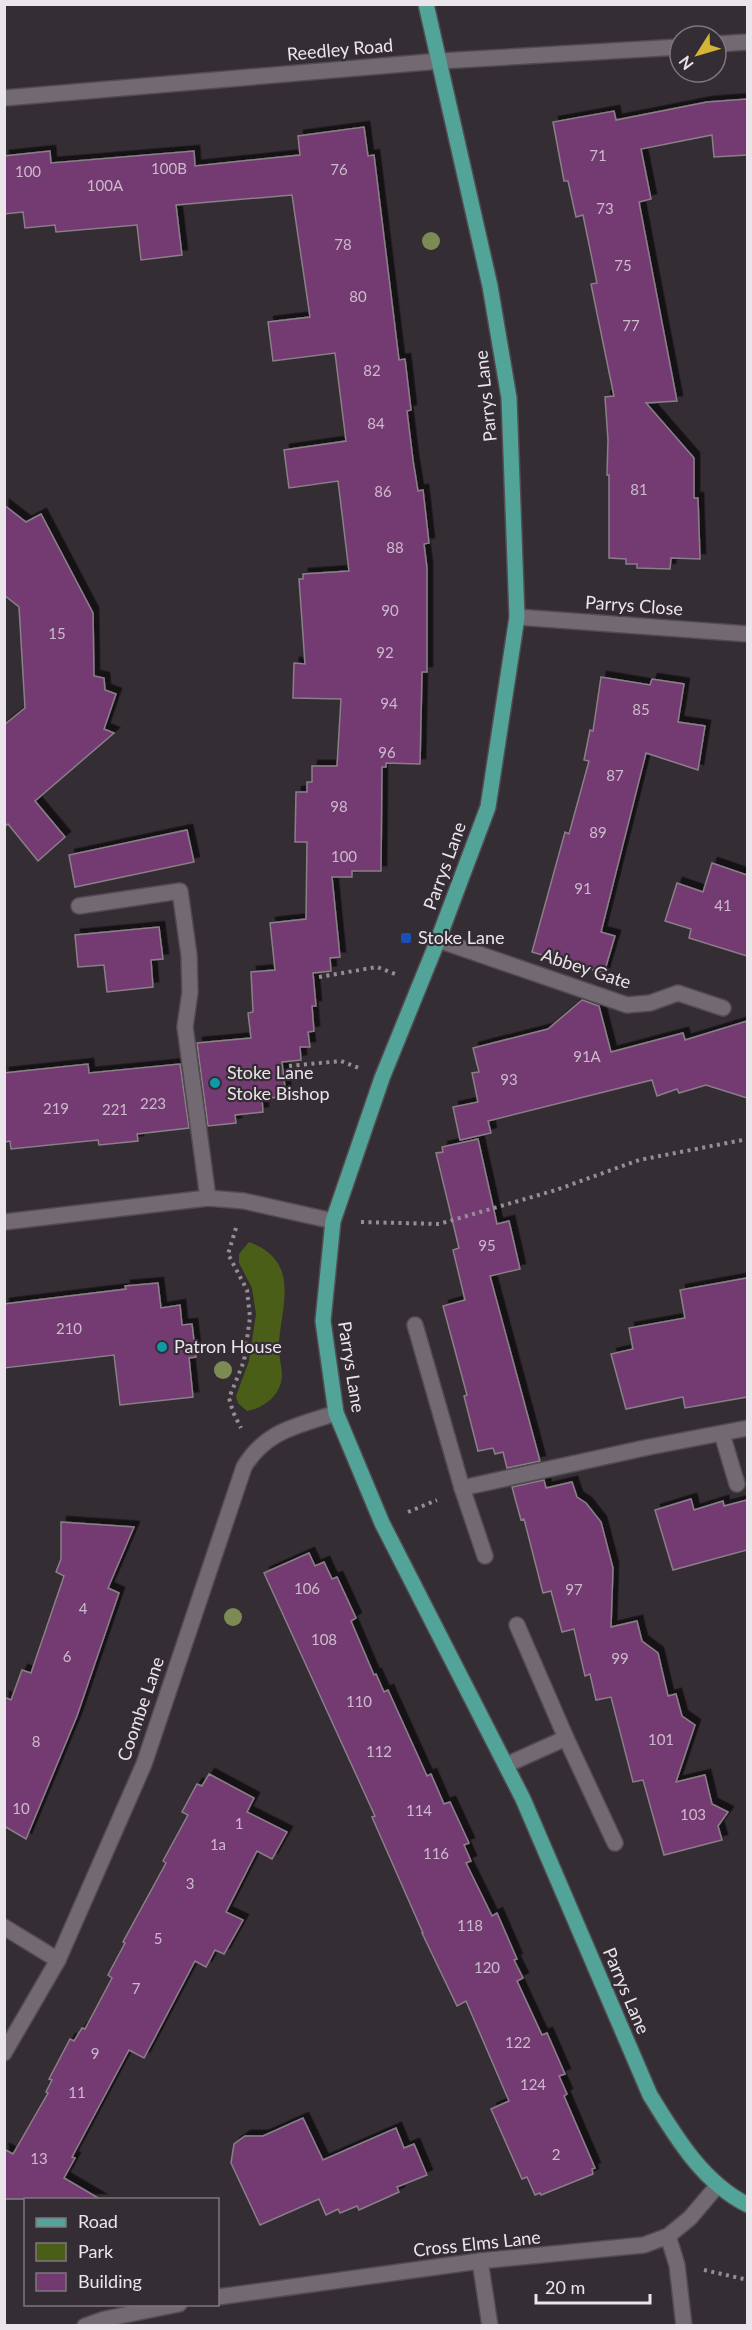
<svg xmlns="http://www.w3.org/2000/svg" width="752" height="2330" font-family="Lato,sans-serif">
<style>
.green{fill:#4b5e18}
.building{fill:#733a71;stroke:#8a7f88;stroke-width:1.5;filter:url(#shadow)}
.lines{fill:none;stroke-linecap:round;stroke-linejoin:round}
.minor-casing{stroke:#524b52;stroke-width:18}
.major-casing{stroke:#524b52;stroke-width:18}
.path{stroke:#958f95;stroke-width:4;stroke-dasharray:3 4.5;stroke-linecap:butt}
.minor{stroke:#736972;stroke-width:15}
.major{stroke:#52a398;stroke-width:15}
.tree{fill:#7c8a53}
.transit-dot{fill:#1a4fb4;stroke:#352d34;stroke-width:2}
.culture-dot{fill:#0f9aa8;stroke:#352d34;stroke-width:2}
.labels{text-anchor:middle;stroke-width:4.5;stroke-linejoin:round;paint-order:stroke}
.number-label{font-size:15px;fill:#ccbacc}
.street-label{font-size:18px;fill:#eae5ea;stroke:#352d34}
.poi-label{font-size:18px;fill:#eae5ea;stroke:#352d34;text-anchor:start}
</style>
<defs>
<filter id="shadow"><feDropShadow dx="5.5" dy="-5.5" stdDeviation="0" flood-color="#0009"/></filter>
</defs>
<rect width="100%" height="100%" fill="#352d34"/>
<!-- green -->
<path class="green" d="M249 1242C299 1261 283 1300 279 1341 278 1352 281 1363 282 1374 282 1394 265 1408 247 1411L238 1403 236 1396 249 1361 256 1314 252 1288 239 1263V1254Z"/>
<!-- building -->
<g class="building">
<polygon points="747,99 747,155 714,157 712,135 641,149 651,199 639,202 677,401 646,403 694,458 694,498 698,498 700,559 671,558 670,569 637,568 637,564 626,564 626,559 609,558 609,475 607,475 608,440 605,397 614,396 591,284 597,283 583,215 576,217 568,181 564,181 553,122 614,111 616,120 707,102"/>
<polygon points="364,127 368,156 374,155 399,360 405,359 411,410 407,411 413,460 418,491 423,490 429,543 424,544 427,568 427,672 422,672 420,764 386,763 386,767 382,767 381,871 352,871 352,877 332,877 340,957 330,958 331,971 313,973 316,1006 312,1006 314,1031 308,1032 310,1047 300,1047 301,1060 282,1062 286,1096 262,1099 263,1112 235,1115 236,1123 208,1126 197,1043 251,1038 248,1013 253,1012 251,972 275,970 270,923 306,919 307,842 295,842 296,792 307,792 307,782 312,782 312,766 337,766 341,699 293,698 294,663 305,664 299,579 303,579 303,574 349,571 338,481 289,488 284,450 346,441 335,353 273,361 268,322 310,317 292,195 176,205 182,255 141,260 137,225 56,232 55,225 25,228 23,212 4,214 4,156 50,151 51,163 194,151 195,166 300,155 298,136"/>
<polygon points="4,505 26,522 41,514 93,613 94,676 104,678 105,690 116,694 104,729 114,733 35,801 65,837 38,861 8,824 4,827 4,725 25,708 19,607 4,595"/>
<polygon points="601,677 650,685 652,679 684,684 678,722 705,726 698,770 646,753 601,932 615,936 604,973 532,952 565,832 569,834 589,761 584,760 590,730 593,731"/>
<polygon points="187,830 194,862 75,887 69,855"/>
<polygon points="712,863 747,875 747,956 689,938 691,929 665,921 677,883 703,892"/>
<polygon points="159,927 163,959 151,960 153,987 107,992 104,965 78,967 75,935"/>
<polygon points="582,1000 599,1006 611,1052 683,1033 685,1040 747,1021 747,1098 706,1085 679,1093 677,1089 657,1096 652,1080 488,1121 491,1133 460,1140 453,1107 478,1102 472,1073 479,1072 473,1048 548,1029"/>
<polygon points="88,1064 89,1073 180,1064 189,1128 137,1134 138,1141 99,1145 98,1140 11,1149 10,1141 4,1142 4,1073"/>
<polygon points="478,1139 497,1224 509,1221 520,1269 490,1276 540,1461 507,1468 503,1452 495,1454 493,1448 478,1451 464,1396 467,1395 443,1306 465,1300 453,1250 459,1248 436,1153 443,1152 442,1147"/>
<polygon points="747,1278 747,1397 685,1408 683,1397 626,1409 611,1354 633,1349 629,1328 685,1318 680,1290"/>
<polygon points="158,1283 161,1308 180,1305 182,1325 192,1324 196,1357 189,1358 193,1397 120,1405 114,1355 4,1368 4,1304 126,1289 125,1286"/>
<polygon points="544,1480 546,1488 572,1482 577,1497 586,1503 601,1522 613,1568 611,1627 637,1621 642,1641 658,1653 668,1696 676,1694 682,1716 695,1725 676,1782 705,1775 712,1804 728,1812 718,1826 722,1840 664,1855 643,1780 633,1782 611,1697 596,1700 590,1674 585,1676 574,1629 562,1632 551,1591 543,1593 524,1519 521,1520 512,1487"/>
<polygon points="691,1499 694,1510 723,1501 724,1506 747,1500 747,1550 673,1570 655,1510"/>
<polygon points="61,1522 134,1527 108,1588 119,1593 77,1716 26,1839 4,1826 4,1697 11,1700 22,1670 31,1673 64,1576 56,1572 61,1559"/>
<polygon points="309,1553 315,1566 324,1562 332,1579 337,1577 356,1618 351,1621 374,1675 376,1674 384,1692 388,1690 427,1776 431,1774 444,1804 450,1802 469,1843 464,1845 471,1861 466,1863 492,1916 497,1913 517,1959 514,1960 523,1978 517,1981 542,2035 547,2033 565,2074 559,2076 567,2094 564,2096 595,2168 592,2169 593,2174 541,2195 540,2193 535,2195 527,2177 522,2179 491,2109 509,2101 466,2001 457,2006 422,1933 423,1933 372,1817 375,1816 264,1573"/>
<polygon points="209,1774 254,1798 247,1812 287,1832 272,1859 257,1851 226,1912 243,1920 224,1954 215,1950 206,1967 195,1961 144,2058 129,2050 72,2157 75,2158 64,2178 100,2199 4,2199 4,2149 13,2154 48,2093 46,2092 52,2080 49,2079 70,2039 74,2041 82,2028 85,2029 112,1978 108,1975 125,1943 123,1942 166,1863 163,1861 188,1815 182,1812 197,1784 202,1786"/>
<polygon points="303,2118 323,2160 396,2128 404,2148 414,2144 427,2175 397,2187 399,2192 359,2210 357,2206 340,2213 338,2209 326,2215 319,2199 260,2225 231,2163 234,2144 245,2136 263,2136"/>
</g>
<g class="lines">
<!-- minor casing -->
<g class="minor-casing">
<g id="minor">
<polyline points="716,44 748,42"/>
<polyline points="4,98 440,61 680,47"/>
<polyline points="517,617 748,634"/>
<polyline points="79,906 180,891 189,955 190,992 185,1027 208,1198"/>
<polyline points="438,940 627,1005 650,1003 678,993 723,1008"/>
<polyline points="4,1222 208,1198 244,1201 333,1221"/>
<polyline points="415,1325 462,1488 485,1556"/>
<polyline points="722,1434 737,1484"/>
<polyline points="462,1488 649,1447 748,1428"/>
<polyline points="517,1625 566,1738 615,1843"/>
<polyline points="506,1765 566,1738"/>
<polyline points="4,1927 58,1960"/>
<path d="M4 2053 58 1960 144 1764 244 1467C266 1430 298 1426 336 1413"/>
<polyline points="668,2236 677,2265 684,2326"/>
<polyline points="480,2261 490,2326"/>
<polyline points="218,2297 480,2261 644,2245 668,2236 690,2218 718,2185"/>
<polyline points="85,2326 105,2319 179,2304"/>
</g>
</g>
<!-- major casing -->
<g class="major-casing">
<path id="major" d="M426 4 490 286 509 398 517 617 488 807 438 940 382 1078 333 1221 323 1321 336 1413 382 1523 523 1799 650 2095C675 2136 703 2183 748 2205"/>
</g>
<!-- path -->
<g class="path">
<polyline points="319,977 377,967 395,974"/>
<polyline points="289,1066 341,1061 359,1068"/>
<polyline points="361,1222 439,1224 556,1190 639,1160 748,1139"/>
<polyline points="236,1228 228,1254 247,1290 250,1317 244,1361 229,1398 233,1412 241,1428"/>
<polyline points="408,1512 437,1500"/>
<polyline points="704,2270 748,2280"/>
</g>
<!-- minor -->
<use href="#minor" class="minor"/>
<!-- major -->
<use href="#major" class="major"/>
</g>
<!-- trees -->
<g class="tree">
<circle cx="431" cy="241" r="9"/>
<circle cx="223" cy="1370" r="9"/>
<circle cx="233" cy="1617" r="9"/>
</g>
<!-- markers -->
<rect class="transit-dot" x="400" y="932" width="12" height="12" rx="3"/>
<g class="culture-dot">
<circle cx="215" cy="1083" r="6"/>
<circle cx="162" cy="1347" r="6"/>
</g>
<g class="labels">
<!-- number labels -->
<g class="number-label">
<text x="598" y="161">71</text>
<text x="169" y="174">100B</text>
<text x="339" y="175">76</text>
<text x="28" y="177">100</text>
<text x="105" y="191">100A</text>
<text x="605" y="214">73</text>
<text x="343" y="250">78</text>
<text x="623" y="271">75</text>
<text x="358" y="302">80</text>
<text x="631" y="331">77</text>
<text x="372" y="376">82</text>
<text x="376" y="429">84</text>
<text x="639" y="495">81</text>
<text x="383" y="497">86</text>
<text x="395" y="553">88</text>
<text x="390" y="616">90</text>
<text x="57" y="639">15</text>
<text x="385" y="658">92</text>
<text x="389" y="709">94</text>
<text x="641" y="715">85</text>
<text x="387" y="758">96</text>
<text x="615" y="781">87</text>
<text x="339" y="812">98</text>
<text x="598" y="838">89</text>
<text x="344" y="862">100</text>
<text x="583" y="894">91</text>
<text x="723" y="911">41</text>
<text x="587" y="1062">91A</text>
<text x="509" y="1085">93</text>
<text x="153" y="1109">223</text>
<text x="56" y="1114">219</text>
<text x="115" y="1115">221</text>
<text x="487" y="1251">95</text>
<text x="69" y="1334">210</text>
<text x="307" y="1594">106</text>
<text x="574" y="1595">97</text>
<text x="83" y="1614">4</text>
<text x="324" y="1645">108</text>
<text x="67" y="1662">6</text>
<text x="620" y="1664">99</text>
<text x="359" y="1707">110</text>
<text x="661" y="1745">101</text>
<text x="36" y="1747">8</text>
<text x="379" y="1757">112</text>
<text x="21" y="1814">10</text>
<text x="419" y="1816">114</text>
<text x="693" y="1820">103</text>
<text x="239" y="1829">1</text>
<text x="218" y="1850">1a</text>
<text x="436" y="1859">116</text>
<text x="190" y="1889">3</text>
<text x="470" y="1931">118</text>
<text x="158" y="1944">5</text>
<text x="487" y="1973">120</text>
<text x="136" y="1994">7</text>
<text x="518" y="2048">122</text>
<text x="95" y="2059">9</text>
<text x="533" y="2090">124</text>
<text x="77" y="2098">11</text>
<text x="556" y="2160">2</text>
<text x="39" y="2164">13</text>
</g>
<!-- street labels -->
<g class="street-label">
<text transform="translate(340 50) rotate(-5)" y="6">Reedley Road</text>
<text transform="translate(486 396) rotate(-96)" y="6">Parrys Lane</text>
<text transform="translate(634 606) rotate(4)" y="6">Parrys Close</text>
<text transform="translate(445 866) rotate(-70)" y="6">Parrys Lane</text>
<text transform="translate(586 969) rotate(18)" y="6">Abbey Gate</text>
<text transform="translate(351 1367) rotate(81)" y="6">Parrys Lane</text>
<text transform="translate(141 1709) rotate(-71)" y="6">Coombe Lane</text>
<text transform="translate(626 1991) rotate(67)" y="6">Parrys Lane</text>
<text transform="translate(477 2244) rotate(-6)" y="6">Cross Elms Lane</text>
</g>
<!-- poi labels -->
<g class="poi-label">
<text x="418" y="944">Stoke Lane</text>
<text x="227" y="1079">Stoke Lane<tspan x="227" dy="21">Stoke Bishop</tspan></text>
<text x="174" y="1353">Patron House</text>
</g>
</g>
<!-- border -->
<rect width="752" height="2330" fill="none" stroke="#eae5ea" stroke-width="12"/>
<!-- legend -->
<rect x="24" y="2198" width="195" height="108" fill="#352d34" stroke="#7d777d" stroke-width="1.5"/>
<rect x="36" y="2218" width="30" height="9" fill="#52a398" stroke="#7d777d" stroke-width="1.5"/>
<text x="78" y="2228" font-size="18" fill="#eae5ea">Road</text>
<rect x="36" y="2243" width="30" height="18" fill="#4b5e18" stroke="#7d777d" stroke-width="1.5"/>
<text x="78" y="2258" font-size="18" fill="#eae5ea">Park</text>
<rect x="36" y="2273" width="30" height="18" fill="#733a71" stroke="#7d777d" stroke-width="1.5"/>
<text x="78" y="2288" font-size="18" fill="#eae5ea">Building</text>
<!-- north arrow -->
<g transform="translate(698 54) rotate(233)"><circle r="28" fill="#352d34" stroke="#7d777d" stroke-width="1.5"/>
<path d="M0-4.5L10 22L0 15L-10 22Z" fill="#d5b534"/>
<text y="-9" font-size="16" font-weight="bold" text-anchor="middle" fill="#eae5ea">N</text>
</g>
<!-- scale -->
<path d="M536 2294v9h114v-9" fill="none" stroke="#eae5ea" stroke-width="3"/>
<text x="545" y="2294" font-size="18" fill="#eae5ea" stroke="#352d34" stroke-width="4.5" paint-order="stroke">20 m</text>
</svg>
